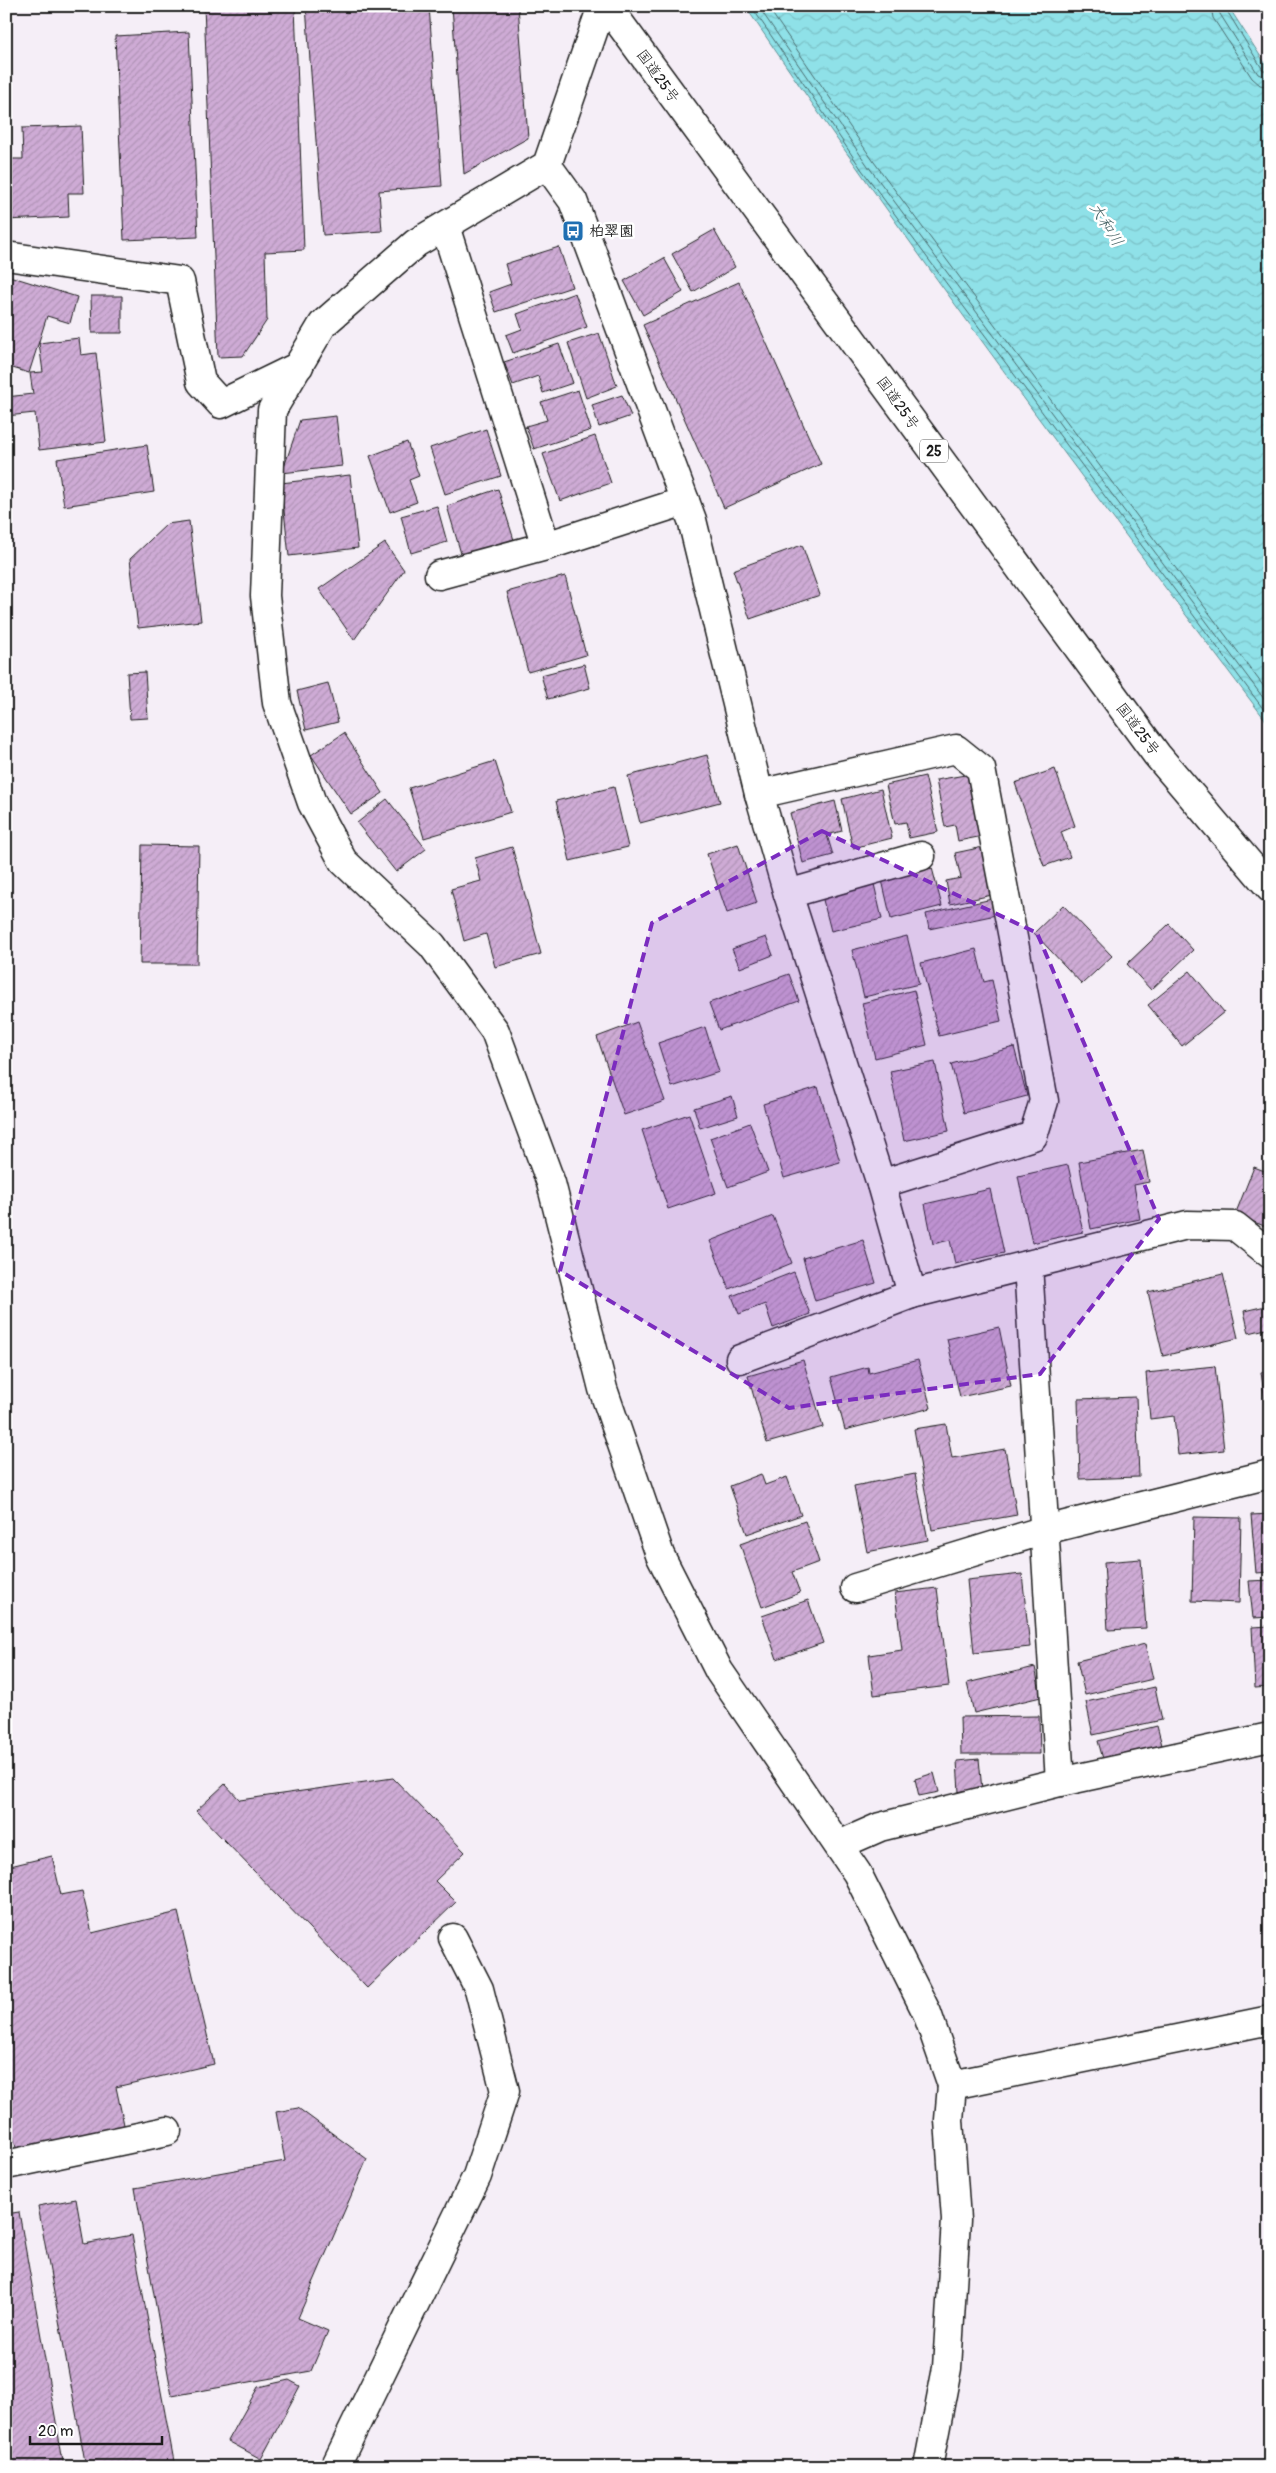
<svg xmlns="http://www.w3.org/2000/svg" width="1276" height="2473" font-family="Pangolin,'Klee One',sans-serif">
<style>
.water{fill:url(#water-waves);stroke:#619296}
.lines{fill:none;stroke-linecap:round;stroke-linejoin:round}
.shore{stroke:#4a6b6e;stroke-width:1}
.building{fill:url(#building-hatch);stroke:#1c1c1c}
.minor-casing{stroke:#1c1c1c;stroke-width:31}
.highway-casing{stroke:#1c1c1c;stroke-width:31}
.minor{stroke:#fff;stroke-width:28}
.highway{stroke:#fff;stroke-width:28}
.marked{fill:#7b2cbf;fill-opacity:0.2;stroke:#7b2cbf;stroke-width:4;stroke-dasharray:10 6;stroke-linejoin:round}
.labels{text-anchor:middle;stroke-width:5;stroke-linejoin:round;paint-order:stroke}
.shield{fill:#fff;stroke:#606060;stroke-width:1}
.shield-label{font-size:14px;font-weight:bold;fill:#1c1c1c}
.street-label{font-size:15px;fill:#1c1c1c;stroke:#fff}
.poi-label{font-size:15px;font-weight:bold;fill:#1c1c1c;stroke:#fff;text-anchor:start}
.water-label{font-size:16px;font-style:italic;fill:#446163;stroke:#fff}
</style>
<defs>
<pattern id="water-waves" width="16" height="10" patternUnits="userSpaceOnUse" patternTransform="scale(1.25)"><rect width="16" height="10" fill="#8fe1e8"/><path d="M0 5q4-4 8 0t8 0" fill="none" stroke="#7bc0c6"/></pattern>
<pattern id="building-hatch" width="6" height="6" patternUnits="userSpaceOnUse" patternTransform="scale(1.25)"><rect width="6" height="6" fill="#ceabd5"/><path d="M-1 1l2-2M0 6l6-6M5 7l2-2" fill="none" stroke="#b093b6"/></pattern>
</defs>
<rect width="100%" height="100%" fill="#f5eef7"/>
<filter id="ink" filterUnits="userSpaceOnUse"><feTurbulence type="fractalNoise" baseFrequency=".02" numOctaves="2"/><feDisplacementMap in="SourceGraphic" scale="10" xChannelSelector="R" yChannelSelector="G"/><feConvolveMatrix kernelMatrix="1 2 1 2 8 2 1 2 1" color-interpolation-filters="sRGB"/></filter>
<g filter="url(#ink)">
<!-- water -->
<path class="water" d="M745 6H1228L1270 71V726C1090 489 912 252 745 6Z"/>
<g class="lines">
<!-- shore -->
<g class="shore">
<polyline points="751,6 862,170 1270,718"/>
<polyline points="758,6 868,166 1270,707"/>
<polyline points="767,6 874,162 1270,695"/>
<polyline points="1211,6 1213,18 1252,78 1260,85 1270,87"/>
<polyline points="1218,6 1220,14 1258,74 1270,79"/>
<polyline points="1224,6 1263,70 1270,73"/>
</g>
</g>
<!-- building -->
<g class="building">
<polygon points="204,6 295,6 304,250 265,252 267,320 243,356 218,357"/>
<polygon points="306,6 429,6 442,186 379,191 382,231 323,235"/>
<polygon points="452,6 518,6 528,138 464,174"/>
<polygon points="189,32 198,237 124,240 115,36"/>
<polygon points="81,126 84,193 68,193 69,217 6,220 6,159 23,159 22,128"/>
<polygon points="714,230 735,267 693,292 672,254"/>
<polygon points="559,247 572,287 496,312 489,292 511,284 505,264"/>
<polygon points="664,258 683,292 643,315 624,281"/>
<polygon points="6,275 77,297 70,323 47,316 29,373 6,366"/>
<polygon points="739,282 821,464 724,508 643,325"/>
<polygon points="575,293 587,327 513,353 506,335 522,329 517,314"/>
<polygon points="91,296 122,296 122,333 92,333"/>
<polygon points="599,333 617,386 586,398 568,343"/>
<polygon points="79,338 81,355 96,353 106,442 39,450 35,413 6,416 6,397 33,394 30,373 43,372 39,343"/>
<polygon points="559,344 573,383 543,393 538,376 513,385 504,362"/>
<polygon points="578,390 591,430 534,449 526,426 547,420 541,402"/>
<polygon points="622,395 631,416 599,427 592,405"/>
<polygon points="336,416 342,466 282,473 300,420"/>
<polygon points="486,429 501,476 445,494 430,448"/>
<polygon points="595,436 611,483 560,501 543,454"/>
<polygon points="407,442 419,476 409,480 417,502 390,512 370,456"/>
<polygon points="147,445 154,492 64,506 57,459"/>
<polygon points="350,475 358,548 289,556 281,483"/>
<polygon points="498,489 514,540 462,557 447,506"/>
<polygon points="437,506 447,542 411,553 401,516"/>
<polygon points="189,521 201,621 138,628 130,559 167,524"/>
<polygon points="385,543 404,570 354,640 319,589"/>
<polygon points="802,545 820,595 750,619 733,570"/>
<polygon points="565,576 586,655 528,672 507,592"/>
<polygon points="584,664 590,688 548,699 541,675"/>
<polygon points="145,672 148,718 130,719 127,673"/>
<polygon points="328,683 338,722 306,730 297,691"/>
<polygon points="344,733 383,793 351,814 311,755"/>
<polygon points="707,755 720,802 640,823 628,776"/>
<polygon points="495,761 511,812 424,838 409,788"/>
<polygon points="1055,769 1075,826 1061,832 1070,857 1044,866 1015,783"/>
<polygon points="971,774 983,836 958,841 955,825 945,827 936,780"/>
<polygon points="925,776 938,832 909,838 906,822 895,824 886,785"/>
<polygon points="614,787 628,847 570,861 556,801"/>
<polygon points="881,789 892,838 853,848 842,799"/>
<polygon points="387,799 426,849 396,872 357,823"/>
<polygon points="835,801 842,831 827,835 833,855 803,863 790,813"/>
<polygon points="738,844 757,903 727,913 707,854"/>
<polygon points="142,845 199,846 197,964 140,964"/>
<polygon points="512,847 541,954 495,967 486,934 464,941 451,889 481,881 475,858"/>
<polygon points="983,847 992,895 950,904 946,881 961,878 955,853"/>
<polygon points="932,868 942,906 891,919 882,880"/>
<polygon points="874,884 882,919 831,931 822,896"/>
<polygon points="992,899 996,915 929,929 926,914"/>
<polygon points="1063,905 1112,956 1082,984 1034,933"/>
<polygon points="1169,924 1193,950 1151,990 1127,964"/>
<polygon points="907,936 919,984 864,997 852,950"/>
<polygon points="766,937 773,955 740,968 732,949"/>
<polygon points="976,949 984,982 992,980 1001,1021 939,1036 921,963"/>
<polygon points="1190,971 1224,1012 1182,1046 1148,1005"/>
<polygon points="789,974 799,1001 719,1030 709,1003"/>
<polygon points="914,990 927,1045 875,1058 862,1003"/>
<polygon points="637,1022 665,1101 624,1115 597,1037"/>
<polygon points="705,1027 719,1072 672,1087 658,1043"/>
<polygon points="1014,1047 1027,1096 964,1113 951,1064"/>
<polygon points="935,1062 949,1131 904,1141 890,1071"/>
<polygon points="818,1087 840,1162 784,1178 763,1104"/>
<polygon points="732,1096 738,1116 700,1128 694,1108"/>
<polygon points="689,1114 716,1193 668,1209 642,1130"/>
<polygon points="750,1123 768,1172 728,1187 710,1138"/>
<polygon points="1143,1150 1149,1182 1134,1185 1140,1219 1091,1229 1079,1162"/>
<polygon points="1068,1165 1083,1232 1032,1243 1018,1176"/>
<polygon points="1254,1167 1270,1173 1270,1228 1235,1215"/>
<polygon points="990,1189 1004,1253 955,1264 950,1240 933,1244 925,1204"/>
<polygon points="773,1216 792,1263 729,1289 710,1241"/>
<polygon points="863,1240 876,1283 815,1301 803,1258"/>
<polygon points="794,1272 810,1314 773,1328 765,1304 739,1314 732,1296"/>
<polygon points="1223,1274 1238,1338 1163,1356 1148,1292"/>
<polygon points="1270,1305 1270,1328 1249,1333 1244,1311"/>
<polygon points="999,1327 1011,1386 960,1397 947,1339"/>
<polygon points="803,1360 823,1427 767,1443 748,1376"/>
<polygon points="918,1360 931,1408 845,1430 831,1377 868,1367 869,1373"/>
<polygon points="1215,1366 1224,1450 1178,1455 1174,1416 1150,1419 1146,1373"/>
<polygon points="1270,1371 1270,1439 1261,1372"/>
<polygon points="1136,1397 1139,1477 1080,1479 1078,1399"/>
<polygon points="946,1424 952,1458 1005,1449 1017,1515 932,1530 914,1429"/>
<polygon points="761,1474 765,1485 787,1477 801,1515 747,1534 730,1486"/>
<polygon points="915,1474 928,1540 867,1552 854,1486"/>
<polygon points="1270,1514 1270,1572 1256,1573 1251,1515"/>
<polygon points="1194,1517 1241,1518 1239,1603 1192,1601"/>
<polygon points="805,1521 819,1562 792,1572 800,1593 762,1607 740,1544"/>
<polygon points="1141,1559 1146,1628 1108,1630 1104,1562"/>
<polygon points="1022,1574 1030,1647 974,1653 967,1580"/>
<polygon points="1270,1580 1270,1617 1253,1618 1249,1581"/>
<polygon points="937,1588 949,1686 874,1695 869,1655 902,1650 895,1593"/>
<polygon points="808,1600 823,1643 777,1659 762,1616"/>
<polygon points="1270,1626 1270,1687 1255,1688 1252,1627"/>
<polygon points="1145,1644 1153,1679 1085,1695 1077,1661"/>
<polygon points="1035,1667 1041,1697 974,1713 967,1683"/>
<polygon points="1155,1687 1162,1720 1093,1735 1086,1702"/>
<polygon points="1039,1716 1040,1754 961,1754 960,1717"/>
<polygon points="1157,1726 1162,1745 1103,1759 1098,1741"/>
<polygon points="979,1759 982,1790 959,1792 957,1761"/>
<polygon points="934,1773 939,1792 919,1796 915,1779"/>
<polygon points="393,1778 465,1852 435,1881 456,1902 367,1988 196,1811 225,1784 240,1800"/>
<polygon points="52,1856 61,1895 82,1891 92,1933 178,1912 214,2064 116,2087 126,2134 19,2160 6,2107 6,1867"/>
<polygon points="298,2108 367,2159 298,2318 328,2331 311,2371 172,2396 135,2188 285,2161 276,2112"/>
<polygon points="76,2199 84,2244 132,2235 175,2467 86,2467 38,2206"/>
<polygon points="19,2212 64,2467 6,2467 6,2214"/>
<polygon points="289,2380 300,2386 261,2459 228,2441 258,2387"/>
</g>
<g class="lines">
<!-- minor casing -->
<g class="minor-casing">
<g id="minor">
<polyline points="602,6 547,165 416,243 323,324 272,410 265,596 277,703 312,803 343,861 432,945 495,1031 551,1183 603,1389 660,1555 719,1671 857,1873 927,2013 952,2085 949,2120 956,2220 947,2368 928,2467"/>
<polyline points="547,165 573,201 692,520 759,794 788,894 881,1184 912,1294"/>
<polyline points="445,226 546,546"/>
<polyline points="6,256 180,281 201,382 221,404 299,366"/>
<polyline points="439,575 546,546 685,501"/>
<polyline points="759,794 956,749 981,769 1044,1101 1033,1136 881,1184"/>
<polyline points="788,894 921,856"/>
<polyline points="1028,1265 1060,1782"/>
<polyline points="740,1359 912,1294 1187,1225 1235,1226 1270,1254"/>
<polyline points="855,1588 1045,1530 1270,1474"/>
<polyline points="839,1845 880,1827 1060,1782 1270,1737"/>
<polyline points="952,2085 1270,2020"/>
<polyline points="6,2165 167,2131"/>
<polyline points="335,2467 477,2176 505,2091 479,1989 453,1938"/>
</g>
</g>
<!-- highway casing -->
<g class="highway-casing">
<polyline id="highway" points="607,6 1157,755 1270,888"/>
</g>
<!-- minor -->
<use href="#minor" class="minor"/>
<!-- highway -->
<use href="#highway" class="highway"/>
</g>
</g>
<!-- marked area -->
<path class="marked" d="M822 831 1037 933 1159 1219 1040 1374 789 1408 560 1271 652 923Z"/>
<!-- icons -->
<defs>
<g id="bus-square" transform="scale(1.125)"><rect x="-9" y="-9" width="18" height="18" rx="4" fill="#1f6fb2" stroke="#fff"/><path d="M-5-6H5V4H4V6H2V4H-2V6H-4V4H-5ZM-3.5-4V0h7V-4ZM-3.5 1.2v1.5H-2V1.2ZM2 1.2v1.5H3.5V1.2Z" fill="#fff"/></g>
</defs>
<g fill-rule="evenodd">
<use href="#bus-square" x="573" y="231"/>
</g>
<g class="labels">
<!-- shield labels -->
<rect class="shield" x="920" y="439.5" width="28" height="23" rx="4"/>
<g class="shield-label">
<text x="934" y="456">25</text>
</g>
<!-- street labels -->
<g class="street-label">
<text transform="translate(658 76) rotate(54)" y="5">国道25号</text>
<text transform="translate(898 403) rotate(54)" y="5">国道25号</text>
<text transform="translate(1138 729) rotate(53)" y="5">国道25号</text>
</g>
<!-- poi labels -->
<g class="poi-label">
<text x="589" y="236">柏翠園</text>
</g>
<!-- water labels -->
<g class="water-label">
<text transform="translate(1107 224) rotate(58)" y="6">大和川</text>
</g>
</g>
<!-- margin -->
<rect width="1276" height="2473" fill="none" stroke="#fff" stroke-width="25"/>
<rect x="12" y="12" width="1251" height="2448" fill="none" stroke="#1c1c1c" stroke-width="2" filter="url(#ink)"/>
<!-- scale -->
<path d="M30 2436v8h132v-8" fill="none" stroke="#1c1c1c" stroke-width="2.5"/>
<text x="38" y="2436" font-size="15" fill="#1c1c1c" stroke="#ffffff" stroke-width="4" paint-order="stroke">20 m</text>
</svg>
